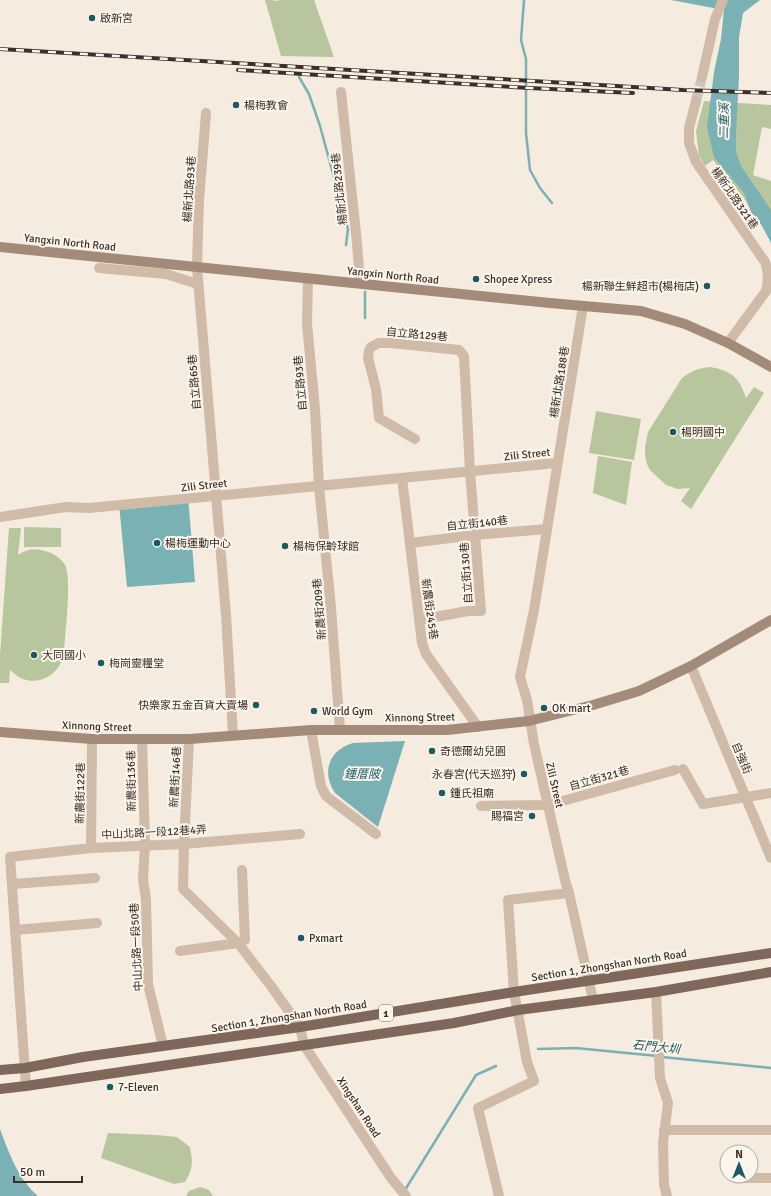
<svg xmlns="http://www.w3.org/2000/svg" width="771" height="1196" font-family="Signika,'Noto Sans TC',sans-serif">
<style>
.green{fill:#b7c69c}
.water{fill:#7ab1b5}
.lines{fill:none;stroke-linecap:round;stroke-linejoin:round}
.stream{stroke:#7ab1b5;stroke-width:2.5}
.street-tunnel{stroke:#d0c5ba;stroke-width:10;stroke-dasharray:10 5;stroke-linecap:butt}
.street{stroke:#cfbba8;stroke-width:10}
.secondary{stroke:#a38a79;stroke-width:10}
.primary{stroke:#7f6759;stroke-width:10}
.rail-casing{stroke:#3b2f29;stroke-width:4}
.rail{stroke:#fcf5ec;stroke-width:2.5;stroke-dasharray:8;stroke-linecap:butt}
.poi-dot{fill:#1a5b62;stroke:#fcf5ec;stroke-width:1.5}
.labels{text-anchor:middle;stroke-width:4;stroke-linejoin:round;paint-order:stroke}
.shield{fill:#fcf5ec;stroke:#756a64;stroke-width:1}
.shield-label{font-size:10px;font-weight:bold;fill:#3b2f29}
.poi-label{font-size:11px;fill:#3b2f29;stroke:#fcf5ec;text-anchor:start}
.street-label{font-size:11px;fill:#3b2f29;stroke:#fcf5ec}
.water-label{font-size:12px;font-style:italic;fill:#1a5b62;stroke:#fcf5ec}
</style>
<rect width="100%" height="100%" fill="#f5ebde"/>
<!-- green -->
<g class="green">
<polygon points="265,0 273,0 274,1 281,0 314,0 334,57 281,56"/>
<path d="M704 101 771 105V129L762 127 753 175 771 181V216C762 213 749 211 746 201L713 160 705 166 699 156 696 131Z"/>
<path d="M710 367C732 371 739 377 746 398L754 387 764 393 691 509 681 501 690 488 678 489 666 485 650 470 647 464 645 456V447L648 432 682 378C691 371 699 368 710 367Z"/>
<polygon points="596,411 641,419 634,460 589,453"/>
<polygon points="598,456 632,462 626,505 593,493"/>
<polygon points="24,527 61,528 61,547 24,547"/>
<path d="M9 528H21L18 555C27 549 34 548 45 551 53 553 61 558 65 565 72 579 65 634 64 652 62 671 43 686 23 679 19 678 14 673 10 670L9 683H0V655Z"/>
<path d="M108 1133 157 1135 177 1137 190 1147C193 1163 193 1168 185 1182L174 1184 101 1158Z"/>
<polygon points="200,1187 209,1190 213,1196 186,1196 189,1191"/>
</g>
<!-- water -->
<g class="water">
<polygon points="671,0 760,0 743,13 739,37 739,75 736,134 736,152 741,166 771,210 771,243 762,226 751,212 744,193 714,157 707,127 714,72 721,39 724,10"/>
<polygon points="188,496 195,582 127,587 119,504"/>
<path d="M405 741 378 827 335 793C321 772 329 750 353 743Z"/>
<path d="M0 1129C9 1153 18 1179 38 1196H0Z"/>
</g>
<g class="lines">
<!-- stream -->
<g class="stream">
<polyline points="524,0 521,40 526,59 526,133 530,170 540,188 552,203"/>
<polyline points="299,77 309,94 320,126 348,229 346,245"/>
<polyline points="365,318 365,292"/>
<polyline points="538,1049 576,1048 657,1056"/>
<polyline points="662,1057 771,1068"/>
<polyline points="405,1190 476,1075 496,1066"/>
</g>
<!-- street-tunnel -->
<polyline class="street-tunnel" points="696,101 702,77"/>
<!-- street -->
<g class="street">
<polyline points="702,77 715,19 723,0"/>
<polyline points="341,92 357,243 360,283"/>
<path d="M696 101 689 128V143L696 162 765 262C769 272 769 280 766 291L728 343"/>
<polyline points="206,113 199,200 197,267 226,615 233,735"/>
<polyline points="99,268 166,274 198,284"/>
<polyline points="308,278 307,324 315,409 319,486 331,608 340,730"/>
<polyline points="583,306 534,610 520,677 527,700 534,744 565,880 569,893 593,1000"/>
<polyline points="415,439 379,418 376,389 368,358 369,351 371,347 379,343 391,343 459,350 464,356 470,471 481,611 468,611 419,620"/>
<polyline points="402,478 422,643 426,654 478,727"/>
<polyline points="0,517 66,507 89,508 557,463"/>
<polyline points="410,543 475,535 547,529"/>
<polyline points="691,666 771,858"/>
<polyline points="311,730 321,786 326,796 376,834"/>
<polyline points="189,739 184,844 183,889 238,943 271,986 300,1027 304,1045 391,1178 406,1196"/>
<polyline points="142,740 145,845 143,880 146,899 148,984 163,1046"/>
<polyline points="683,769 703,804 771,793"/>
<polyline points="481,806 548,805 675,770"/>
<polyline points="91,848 92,739"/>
<polyline points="12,884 95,878"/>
<polyline points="15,930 97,923"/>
<polyline points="180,951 238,943 245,940 242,870"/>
<polyline points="656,992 660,1078 668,1103 663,1143 664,1185 667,1196"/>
<polyline points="26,1086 10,857 91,848 184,844 300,834"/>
<polyline points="664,1130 771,1130"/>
<polyline points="744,1178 771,1178"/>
<polyline points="499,1196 478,1108 534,1081 527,1062 514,992 508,900 569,893"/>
</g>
<!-- secondary -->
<g class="secondary">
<polyline points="0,247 550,303 641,311 685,324 728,343 771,367"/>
<polyline points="0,732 92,739 189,739 311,730 447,730 529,721 593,705 639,691 691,666 771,620"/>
</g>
<!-- primary -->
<g class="primary">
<polyline points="0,1070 25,1068 83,1057 300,1027 514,992 771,953"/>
<polyline points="0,1089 26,1086 454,1023 518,1010 656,992 771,972"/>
</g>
<!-- rail casing -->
<g class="rail-casing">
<g id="rail">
<polyline points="0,49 683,90 771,93"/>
<polyline points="238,70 529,88 633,93"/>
</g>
</g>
<!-- rail -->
<use href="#rail" class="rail"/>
</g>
<!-- markers -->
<g class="poi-dot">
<circle cx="92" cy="18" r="4"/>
<circle cx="236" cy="105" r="4"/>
<circle cx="476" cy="279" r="4"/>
<circle cx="707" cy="286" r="4"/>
<circle cx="673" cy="432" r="4"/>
<circle cx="157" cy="543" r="4"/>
<circle cx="285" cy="546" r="4"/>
<circle cx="34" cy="655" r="4"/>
<circle cx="101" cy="663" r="4"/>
<circle cx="256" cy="705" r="4"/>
<circle cx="544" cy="708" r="4"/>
<circle cx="314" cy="711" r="4"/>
<circle cx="432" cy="751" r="4"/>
<circle cx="524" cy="774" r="4"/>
<circle cx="442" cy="793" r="4"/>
<circle cx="532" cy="816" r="4"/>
<circle cx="301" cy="938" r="4"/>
<circle cx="110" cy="1087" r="4"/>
</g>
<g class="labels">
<!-- shield labels -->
<rect class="shield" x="379" y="1005" width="14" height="16" rx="3"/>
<g class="shield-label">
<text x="386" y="1017">1</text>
</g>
<!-- poi labels -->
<g class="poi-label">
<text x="100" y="22">啟新宮</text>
<text x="244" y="109">楊梅教會</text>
<text x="484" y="283">Shopee Xpress</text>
<text x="699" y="290" text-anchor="end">楊新聯生鮮超市(楊梅店)</text>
<text x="681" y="436">楊明國中</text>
<text x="165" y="547">楊梅運動中心</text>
<text x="293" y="550">楊梅保齡球館</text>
<text x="42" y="659">大同國小</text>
<text x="109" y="667">梅崗靈糧堂</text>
<text x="248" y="709" text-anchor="end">快樂家五金百貨大賣場</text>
<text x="552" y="712">OK mart</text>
<text x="322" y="715">World Gym</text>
<text x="440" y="755">奇德爾幼兒園</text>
<text x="516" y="778" text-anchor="end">永春宮(代天巡狩)</text>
<text x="450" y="797">鍾氏祖廟</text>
<text x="524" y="820" text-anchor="end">賜福宮</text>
<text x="309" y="942">Pxmart</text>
<text x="118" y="1091">7-Eleven</text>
</g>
<!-- street labels -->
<g class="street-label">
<text transform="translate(189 189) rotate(-86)" y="4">楊新北路93巷</text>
<text transform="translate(339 189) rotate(-96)" y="4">楊新北路239巷</text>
<text transform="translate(735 198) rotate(55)" y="4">楊新北路321巷</text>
<text transform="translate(70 242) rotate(6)" y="4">Yangxin North Road</text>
<text transform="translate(393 275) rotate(6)" y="4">Yangxin North Road</text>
<text transform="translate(417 334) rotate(5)" y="4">自立路129巷</text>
<text transform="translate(194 382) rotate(-95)" y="4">自立路65巷</text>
<text transform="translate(559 382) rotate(-81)" y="4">楊新北路188巷</text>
<text transform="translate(300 383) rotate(-95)" y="4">自立路93巷</text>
<text transform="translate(527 454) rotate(-6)" y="4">Zili Street</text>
<text transform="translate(204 485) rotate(-6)" y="4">Zili Street</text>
<text transform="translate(477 523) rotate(-6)" y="4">自立街140巷</text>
<text transform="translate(466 573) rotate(-94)" y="4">自立街130巷</text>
<text transform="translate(319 609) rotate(-95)" y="4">新農街209巷</text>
<text transform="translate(430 609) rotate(82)" y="4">新農街245巷</text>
<text transform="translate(420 717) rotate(-1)" y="4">Xinnong Street</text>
<text transform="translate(97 726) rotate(2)" y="4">Xinnong Street</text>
<text transform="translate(742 758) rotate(67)" y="4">自強街</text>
<text transform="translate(175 777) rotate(-87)" y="4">新農街146巷</text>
<text transform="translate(599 778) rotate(-16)" y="4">自立街321巷</text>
<text transform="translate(131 781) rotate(-91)" y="4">新農街136巷</text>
<text transform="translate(555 785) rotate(77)" y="4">Zili Street</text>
<text transform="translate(80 793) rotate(-89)" y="4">新農街122巷</text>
<text transform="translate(154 832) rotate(-3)" y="4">中山北路一段12巷4弄</text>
<text transform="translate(136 947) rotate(-93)" y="4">中山北路一段50巷</text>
<text transform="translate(609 965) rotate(-9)" y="4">Section 1, Zhongshan North Road</text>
<text transform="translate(289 1016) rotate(-9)" y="4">Section 1, Zhongshan North Road</text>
<text transform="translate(359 1107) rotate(57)" y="4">Xingshan Road</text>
</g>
<!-- water labels -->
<g class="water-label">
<text transform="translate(724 121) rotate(-89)" y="4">二重溪</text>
<text x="362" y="778">鍾厝陂</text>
<text transform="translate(656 1047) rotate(6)" y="4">石門大圳</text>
</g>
</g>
<!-- north arrow -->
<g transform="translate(739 1164)"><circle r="19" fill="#fcf5ec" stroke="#afa69e"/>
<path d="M0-3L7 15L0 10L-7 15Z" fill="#1a5b62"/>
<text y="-6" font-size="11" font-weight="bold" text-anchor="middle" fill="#3b2f29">N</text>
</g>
<!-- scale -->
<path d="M14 1176v6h68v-6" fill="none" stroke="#3b2f29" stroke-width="2"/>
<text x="20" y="1176" font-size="12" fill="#3b2f29" stroke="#fcf5ec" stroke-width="3" paint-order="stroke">50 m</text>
</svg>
